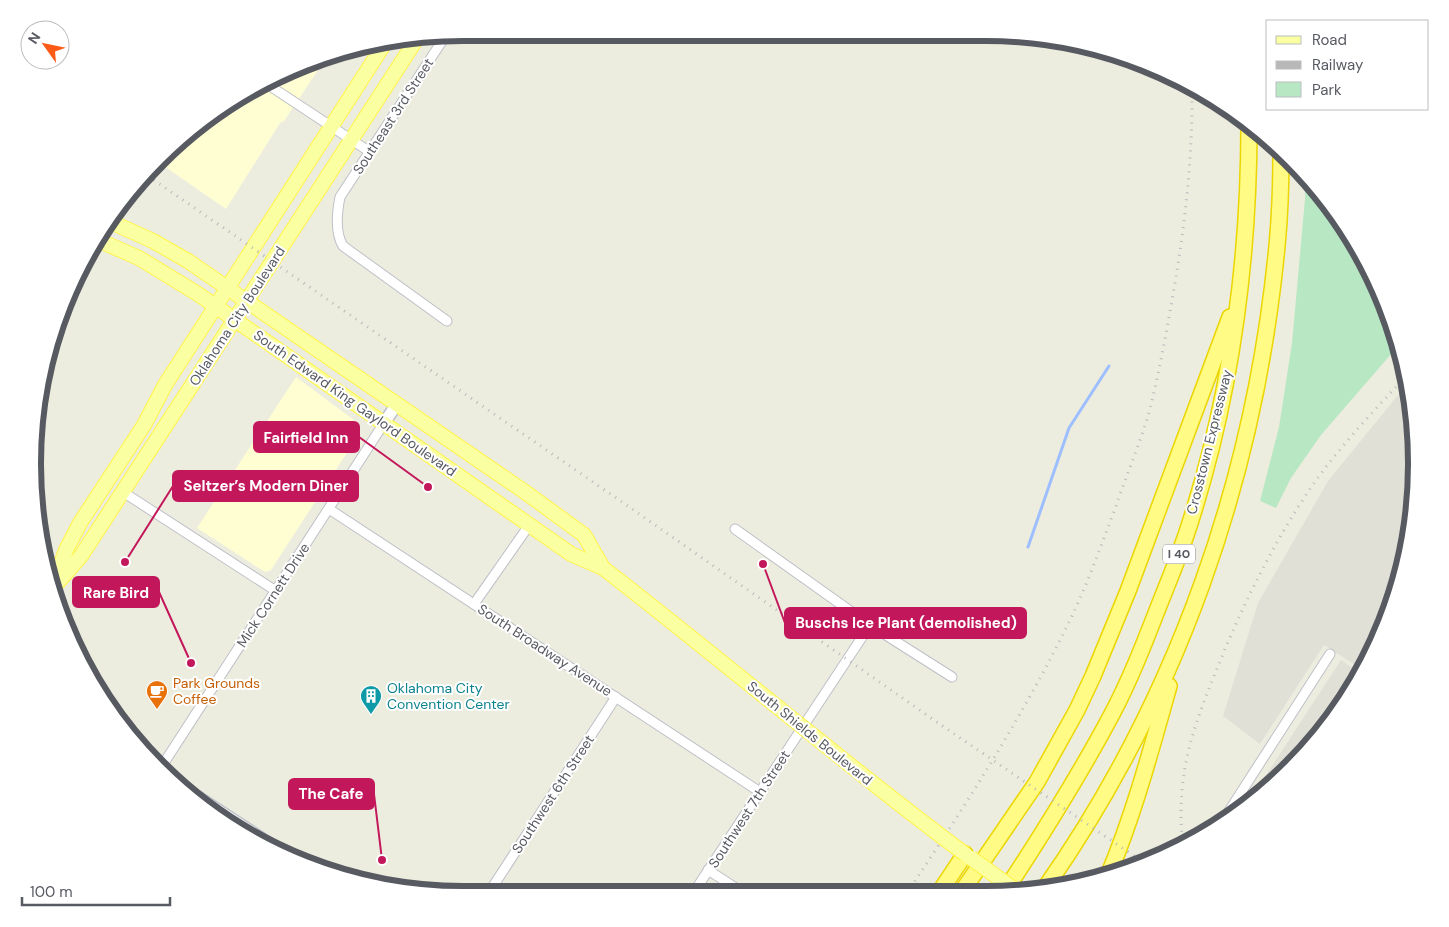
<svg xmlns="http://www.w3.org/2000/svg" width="1449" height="927" font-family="'DM Sans',sans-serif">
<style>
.commercial{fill:#fffed2}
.industrial{fill:#e0e0d7}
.green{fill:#b8e8c3}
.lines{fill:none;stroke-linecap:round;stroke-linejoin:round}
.stream{stroke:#9dbfff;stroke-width:3}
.street-casing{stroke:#bec0c8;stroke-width:11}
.secondary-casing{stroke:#bfc1ca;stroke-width:14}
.primary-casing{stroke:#fff446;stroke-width:16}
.highway-casing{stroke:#ecd600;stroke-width:18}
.street{stroke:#fff;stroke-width:9}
.secondary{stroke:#fff;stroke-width:11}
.primary{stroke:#faffa2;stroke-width:14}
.highway{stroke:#fffb84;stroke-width:15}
.rail{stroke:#b8b8b9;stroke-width:3;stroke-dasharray:1 6;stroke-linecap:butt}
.primary-bridge-casing{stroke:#fff446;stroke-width:16;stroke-linecap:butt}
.primary-bridge{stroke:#faffa2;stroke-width:14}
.labels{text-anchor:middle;stroke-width:4;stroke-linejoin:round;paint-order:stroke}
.shield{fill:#fff;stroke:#8a8c91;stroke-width:1}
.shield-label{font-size:12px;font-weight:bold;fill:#585a62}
.street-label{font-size:14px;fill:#585a62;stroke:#fff}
.food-label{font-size:14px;fill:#c56008;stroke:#fff;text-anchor:start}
.culture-label{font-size:14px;fill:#0d838f;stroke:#fff;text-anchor:start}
.rim{fill:none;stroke:#585a62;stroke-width:6}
.leader{fill:none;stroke:#c2185b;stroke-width:2}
.callout-dot{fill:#c2185b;stroke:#fff;stroke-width:2}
.callout{fill:#c2185b;stroke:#c2185b;stroke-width:2}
.callout-label{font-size:15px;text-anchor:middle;font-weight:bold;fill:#fff}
</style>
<rect width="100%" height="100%" fill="#ededdf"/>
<!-- commercial -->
<g class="commercial">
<polygon points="325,55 328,55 284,121 280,123 226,209 161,164 224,105"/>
<polygon points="296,377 358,423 359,434 271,570 265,572 197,528"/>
</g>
<!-- industrial -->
<g class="industrial">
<polygon points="1407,384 1416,435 1413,519 1394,602 1363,670 1324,645 1260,744 1223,716 1258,603 1328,481"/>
<polygon points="1341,660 1361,674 1359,679 1310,747 1246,806"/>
</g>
<!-- green -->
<polygon class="green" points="1305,177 1327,201 1328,210 1333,210 1372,273 1399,345 1321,435 1291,478 1276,508 1260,501 1279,427 1292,343 1305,199"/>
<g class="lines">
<!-- stream -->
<polyline class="stream" points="1028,547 1069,428 1109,366"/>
<!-- street casing -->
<g class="street-casing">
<g id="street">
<path d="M446 35 340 197C337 212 335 233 343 246L447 321"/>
<polyline points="267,84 370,152"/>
<polyline points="123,492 276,591"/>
<polyline points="329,509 760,792"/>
<polyline points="735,529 870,625 952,677"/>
<polyline points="474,604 530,524"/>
<polyline points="162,766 384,423"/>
<polyline points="1222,822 1330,654"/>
<polyline points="708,870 742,892"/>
<polyline points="490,891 616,697"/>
<polyline points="694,892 870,625"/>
</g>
</g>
<!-- secondary casing -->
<g class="secondary-casing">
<g id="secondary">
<polyline points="384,423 397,404"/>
<polyline points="175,782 273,846"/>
</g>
</g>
<!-- primary casing -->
<g class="primary-casing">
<g id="primary">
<polyline points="111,222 153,241 188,261 525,492 584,535 603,568"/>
<polyline points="100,241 139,258 198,294 571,554 603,568"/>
<polyline points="55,579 67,548 80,523 144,425 165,385 383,46"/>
<polyline points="53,588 81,556 416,40"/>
</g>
</g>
<!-- highway casing -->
<g class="highway-casing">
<g id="highway">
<path d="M1108 876C1134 814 1151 750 1169 686"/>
<path d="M1045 888C1178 698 1255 477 1277 246 1280 215 1281 183 1281 152"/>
<polyline points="939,893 965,854"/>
<polyline points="961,893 1037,782 1077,710 1093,676 1128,591 1230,317"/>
<path d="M1003 894C1042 835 1079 776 1112 714 1130 680 1144 644 1158 608 1169 580 1181 552 1190 523 1231 395 1249 260 1249 125"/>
</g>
</g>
<!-- street -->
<use href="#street" class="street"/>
<!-- secondary -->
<use href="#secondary" class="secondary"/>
<!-- primary -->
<use href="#primary" class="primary"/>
<!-- highway -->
<use href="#highway" class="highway"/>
<!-- rail -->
<g class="rail">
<polyline points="148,176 625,504 941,725 1143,862"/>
<path d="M1183 846C1174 769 1197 718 1225 649 1249 593 1276 539 1310 489 1338 448 1373 412 1406 376"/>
<path d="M907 893C967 803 1025 713 1072 616 1089 580 1102 543 1116 506 1126 476 1139 446 1148 416 1157 383 1163 350 1169 317 1183 242 1193 164 1192 88"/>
</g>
<!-- primary-bridge casing -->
<g class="primary-bridge-casing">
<g id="primary-bridge">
<path d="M603 568C725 662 841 762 965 854"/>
<polyline points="971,858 1019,893"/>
</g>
</g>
<!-- primary-bridge -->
<use href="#primary-bridge" class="primary-bridge"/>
</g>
<!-- icons -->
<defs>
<g id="cafe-pin" transform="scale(1.125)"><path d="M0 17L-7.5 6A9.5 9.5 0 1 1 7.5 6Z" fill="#e8710a" stroke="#fff"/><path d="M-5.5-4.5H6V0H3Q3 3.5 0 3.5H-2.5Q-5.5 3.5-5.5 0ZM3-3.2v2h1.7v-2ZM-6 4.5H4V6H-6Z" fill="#fff"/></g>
<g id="building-pin" transform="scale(1.125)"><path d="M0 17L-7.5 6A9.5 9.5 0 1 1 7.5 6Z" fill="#0f9aa8" stroke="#fff"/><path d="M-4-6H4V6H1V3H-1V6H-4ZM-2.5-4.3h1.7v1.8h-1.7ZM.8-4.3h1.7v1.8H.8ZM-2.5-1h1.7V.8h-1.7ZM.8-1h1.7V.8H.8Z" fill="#fff"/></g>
</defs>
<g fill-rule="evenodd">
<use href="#cafe-pin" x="157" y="691"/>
<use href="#building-pin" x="371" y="696"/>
</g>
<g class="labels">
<!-- shield labels -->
<rect class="shield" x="1163" y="544.5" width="32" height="19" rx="4"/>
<g class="shield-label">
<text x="1179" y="558">I 40</text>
</g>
<!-- street labels -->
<g class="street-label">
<text transform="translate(393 116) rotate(-57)" y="5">Southeast 3rd Street</text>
<text transform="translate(237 316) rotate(-57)" y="5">Oklahoma City Boulevard</text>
<text transform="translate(355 403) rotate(35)" y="5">South Edward King Gaylord Boulevard</text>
<text transform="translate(1209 442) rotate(-76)" y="5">Crosstown Expressway</text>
<text transform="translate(273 595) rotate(-57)" y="5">Mick Cornett Drive</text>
<text transform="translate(545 650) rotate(33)" y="5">South Broadway Avenue</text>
<text transform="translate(810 733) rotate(39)" y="5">South Shields Boulevard</text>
<text transform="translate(553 794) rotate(-57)" y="5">Southwest 6th Street</text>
<text transform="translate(749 809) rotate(-57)" y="5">Southwest 7th Street</text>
</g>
<!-- food labels -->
<g class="food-label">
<text x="173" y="688">Park Grounds<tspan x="173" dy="16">Coffee</tspan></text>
</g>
<!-- culture labels -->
<g class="culture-label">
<text x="387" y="693">Oklahoma City<tspan x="387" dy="16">Convention Center</tspan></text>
</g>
</g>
<!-- crop -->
<path d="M0 0H1449V927H0ZM463 41H986A422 422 0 0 1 1408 463V464A422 422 0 0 1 986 886H463A422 422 0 0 1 41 464V463A422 422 0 0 1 463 41Z" fill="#fff" fill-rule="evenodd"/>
<path class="rim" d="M463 41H986A422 422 0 0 1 1408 463V464A422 422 0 0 1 986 886H463A422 422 0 0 1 41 464V463A422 422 0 0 1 463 41Z"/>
<!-- callouts -->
<path class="leader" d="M428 487L359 437M125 562L173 486M191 663L159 592M763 564L785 623M382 860L374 794"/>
<g class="callout-dot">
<circle cx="428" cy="487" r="5"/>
<circle cx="125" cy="562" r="5"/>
<circle cx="191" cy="663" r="5"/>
<circle cx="763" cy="564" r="5"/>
<circle cx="382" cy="860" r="5"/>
</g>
<g class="callout">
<rect x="254" y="422" width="105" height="30" rx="5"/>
<rect x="173" y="471" width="185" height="30" rx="5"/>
<rect x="73" y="577" width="86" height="30" rx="5"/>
<rect x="785" y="608" width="241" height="30" rx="5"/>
<rect x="289" y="779" width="85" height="30" rx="5"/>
</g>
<g class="callout-label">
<text x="306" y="443">Fairfield Inn</text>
<text x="266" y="491">Seltzer’s Modern Diner</text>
<text x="116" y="598">Rare Bird</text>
<text x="906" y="628">Buschs Ice Plant (demolished)</text>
<text x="331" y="799">The Cafe</text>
</g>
<!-- legend -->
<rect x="1266" y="20" width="162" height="90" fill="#ffffff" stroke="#bcbdc0"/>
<rect x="1276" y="36" width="25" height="8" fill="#faffa2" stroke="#bcbdc0"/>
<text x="1312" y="45" font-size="15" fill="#585a62">Road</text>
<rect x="1276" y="61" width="25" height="8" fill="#b8b8b9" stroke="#bcbdc0"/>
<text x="1312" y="70" font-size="15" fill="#585a62">Railway</text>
<rect x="1276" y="82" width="25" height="15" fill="#b8e8c3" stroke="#bcbdc0"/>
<text x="1312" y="95" font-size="15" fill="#585a62">Park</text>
<!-- north arrow -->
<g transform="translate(45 45) rotate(303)"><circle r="24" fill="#ffffff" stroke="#bcbdc0"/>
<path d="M0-4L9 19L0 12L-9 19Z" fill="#fb5b17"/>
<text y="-8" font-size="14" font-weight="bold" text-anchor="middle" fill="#585a62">N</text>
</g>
<!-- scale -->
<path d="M22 897v8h148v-8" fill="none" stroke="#585a62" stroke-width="2.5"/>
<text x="30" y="897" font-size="15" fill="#585a62" stroke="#ffffff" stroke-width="4" paint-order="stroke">100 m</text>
</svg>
